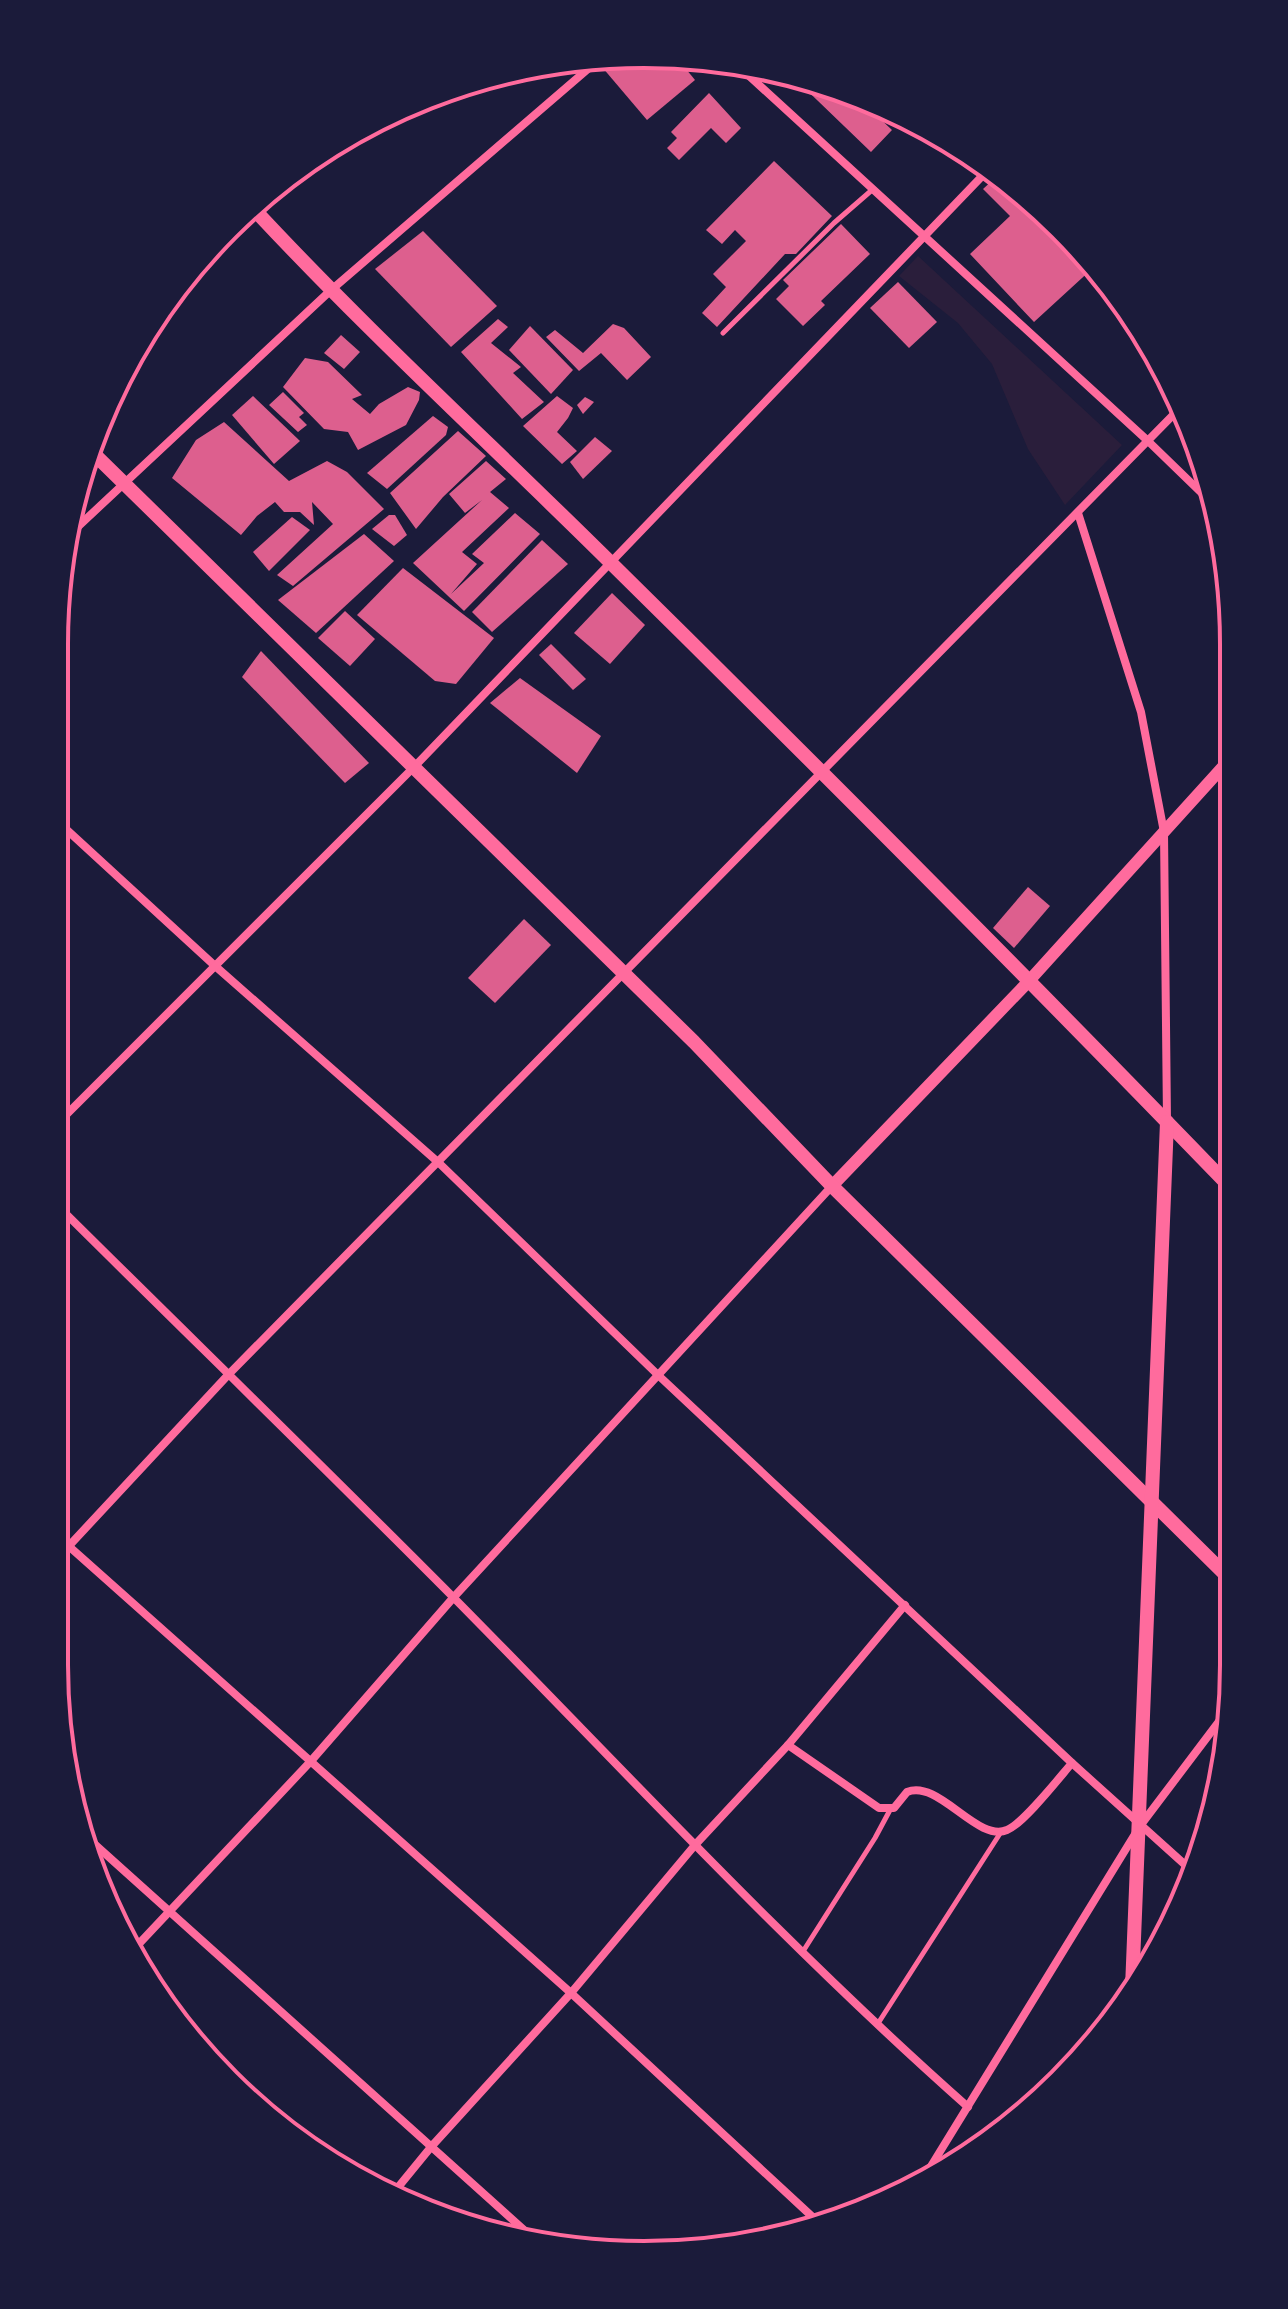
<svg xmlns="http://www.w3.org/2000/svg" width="1288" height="2309" font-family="'IBM Plex Serif',serif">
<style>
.green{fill:#2a1e3b}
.building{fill:#dd5f8e}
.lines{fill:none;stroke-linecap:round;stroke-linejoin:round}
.service{stroke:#ff6b9d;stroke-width:5}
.minor{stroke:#ff6b9d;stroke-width:8}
.tertiary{stroke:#ff6b9d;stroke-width:12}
.secondary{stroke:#ff6b9d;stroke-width:14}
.rim{fill:none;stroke:#ff6b9d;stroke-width:4}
</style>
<rect width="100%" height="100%" fill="#1b1b3a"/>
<!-- green -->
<polygon class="green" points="918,256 1122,445 1065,505 1028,449 992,364 958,323 899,276"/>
<!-- building -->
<g class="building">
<polygon points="616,56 677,58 695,80 647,120 602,67"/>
<polygon points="791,75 834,85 880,106 873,112 892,130 871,152"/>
<polygon points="709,93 741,128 726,143 711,128 679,160 667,148 677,138 671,132"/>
<polygon points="774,161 832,216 796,254 785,254 717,327 702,313 726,287 713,274 746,241 735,230 722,244 706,230"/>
<polygon points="996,177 1061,226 1094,267 1034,322 970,254 1010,216 983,189"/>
<polygon points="841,224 870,254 821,301 825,305 803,326 776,299 789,286 783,280"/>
<polygon points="423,231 497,306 451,347 375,269"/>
<polygon points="898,282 937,322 909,348 870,308"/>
<polygon points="498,319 508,327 491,343 521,367 513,373 544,402 522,419 461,352"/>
<polygon points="613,324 624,328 651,357 627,380 601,353 579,371 546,337 555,330 583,353"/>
<polygon points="530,326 573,370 551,394 509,350"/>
<polygon points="341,335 360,352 344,369 324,353"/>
<polygon points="305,358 328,362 362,395 352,399 370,414 379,404 408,387 420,392 419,400 406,425 358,450 348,432 324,429 283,387"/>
<polygon points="283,392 304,413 299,417 307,425 298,432 269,405"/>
<polygon points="253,396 300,441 274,464 232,415"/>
<polygon points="557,396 573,408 568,418 557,432 577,451 562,464 523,426"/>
<polygon points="585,397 594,402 583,414 577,405"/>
<polygon points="433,416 448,427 446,435 387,489 367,473"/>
<polygon points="224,422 289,481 327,461 347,472 384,509 293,586 277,575 333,524 312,502 314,525 300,512 284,512 275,502 257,516 241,535 172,478 196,440"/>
<polygon points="458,431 486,456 443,497 416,529 390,493"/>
<polygon points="595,437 612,451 583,479 570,462"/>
<polygon points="486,461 506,479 490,492 509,508 462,552 477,564 451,594 484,563 472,554 515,513 540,534 464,611 413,563 482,500 465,513 449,494"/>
<polygon points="389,515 395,515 407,535 394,546 372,529"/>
<polygon points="292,517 310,530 269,571 253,552"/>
<polygon points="364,534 394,561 316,633 278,600"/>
<polygon points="542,540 568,564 492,632 472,612"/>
<polygon points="403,568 494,638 456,684 435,681 357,615"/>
<polygon points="612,593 645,625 610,664 574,633"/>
<polygon points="345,611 375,639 350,666 318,638"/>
<polygon points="551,644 586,679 573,690 539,655"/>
<polygon points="261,651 369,763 345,783 242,677"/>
<polygon points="520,678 601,736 577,773 490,703"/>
<polygon points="1028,887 1050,906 1014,948 993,928"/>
<polygon points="524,919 551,945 495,1003 468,978"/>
</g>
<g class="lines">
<!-- service -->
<g class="service">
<polyline points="575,60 585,71"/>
<polyline points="723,333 834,223 872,190"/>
<polyline points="802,1953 875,1838 890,1810"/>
<polyline points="877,2025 1001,1832"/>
</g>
<!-- minor -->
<g class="minor">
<polyline points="734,62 1148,441 1215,506"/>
<polyline points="1078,513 1141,712 1164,832 1167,1121"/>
<polyline points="69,535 330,291 603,56"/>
<polyline points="55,819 214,965 439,1163 658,1375 1072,1763 1192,1871"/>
<polyline points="55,1126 416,765 988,170"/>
<path d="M55 1203C188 1335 322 1465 454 1598 624 1770 787 1947 968 2107"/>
<polyline points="54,1533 571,1993 818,2222"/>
<polyline points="54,1562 228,1375 1180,408"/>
<path d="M788 1745 879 1808H894L907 1792C939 1779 977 1843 1007 1830 1023 1824 1059 1778 1072 1763"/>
<polyline points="81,1832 534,2239"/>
<polyline points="135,1948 311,1761 453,1598 832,1186"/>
<polyline points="925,2176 1140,1826 1233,1703"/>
<polyline points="395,2191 431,2147 571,1993 695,1845 788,1745 905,1605"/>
</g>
<!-- tertiary -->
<polyline class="tertiary" points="832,1186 1028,982 1230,759"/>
<!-- secondary -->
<g class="secondary">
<path d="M252 207C367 331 492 445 613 565 821 770 1028 978 1231 1188"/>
<polyline points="88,448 694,1042 832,1186 1232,1581"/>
<polyline points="1132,1988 1167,1122"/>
</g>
</g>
<!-- crop -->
<path d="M0 0H1288V2309H0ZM644 68H644A576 576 0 0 1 1220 644V1665A576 576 0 0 1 644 2241H644A576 576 0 0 1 68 1665V644A576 576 0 0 1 644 68Z" fill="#1b1b3a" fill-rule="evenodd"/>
<path class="rim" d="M644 68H644A576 576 0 0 1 1220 644V1665A576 576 0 0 1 644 2241H644A576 576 0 0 1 68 1665V644A576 576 0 0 1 644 68Z"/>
</svg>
